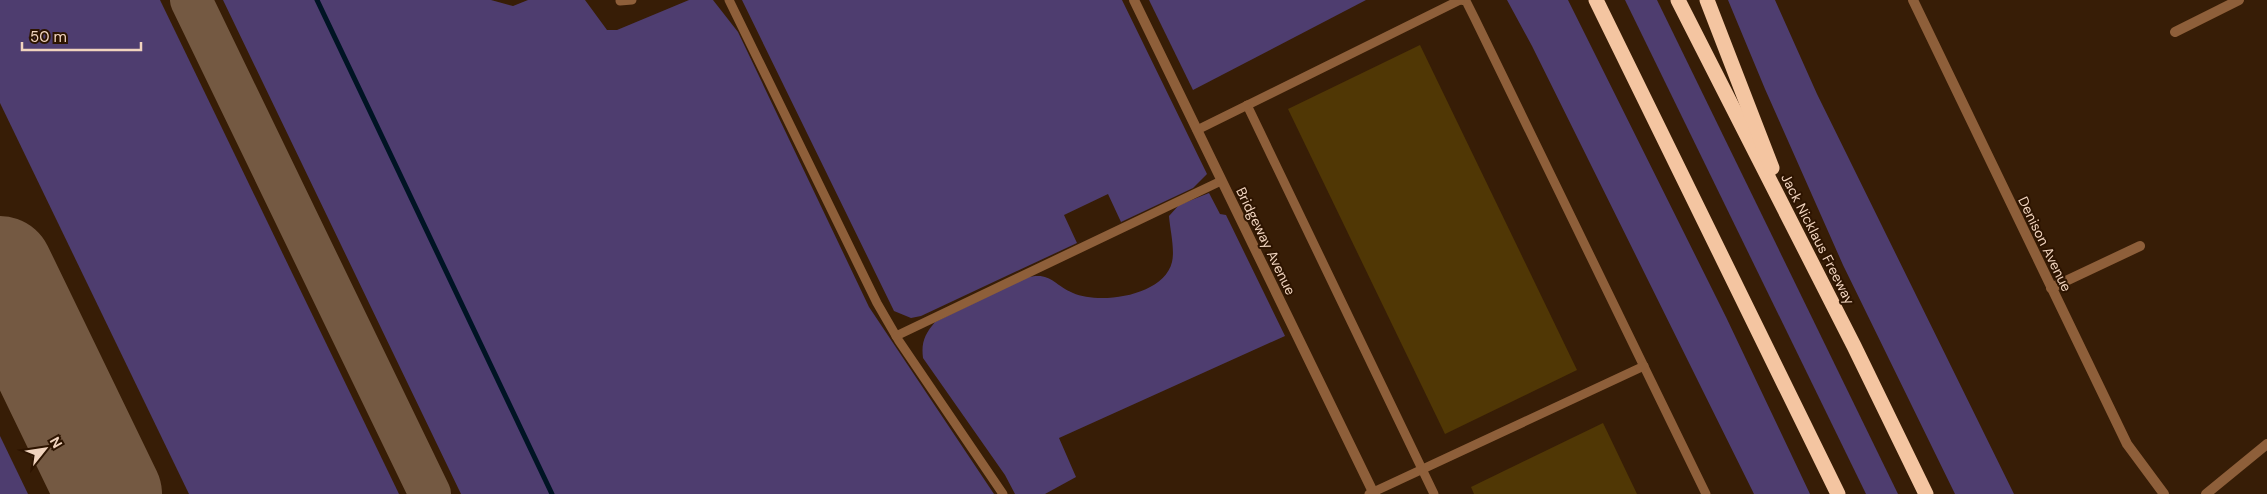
<svg xmlns="http://www.w3.org/2000/svg" width="2267" height="494" font-family="'DM Sans',sans-serif">
<style>
.green{fill:#4e3d6f}
.lines{fill:none;stroke-linecap:round;stroke-linejoin:round}
.stream{stroke:#001424;stroke-width:5}
.taxiway{stroke:#745942;stroke-width:42}
.runway{stroke:#745942;stroke-width:106}
.building{fill:#503705}
.service{stroke:#8e5f3a;stroke-width:9}
.minor{stroke:#8e5f3a;stroke-width:10}
.tertiary{stroke:#8e5f3a;stroke-width:10}
.motorway{stroke:#f4c5a1;stroke-width:15}
.labels{text-anchor:middle;stroke-width:4;stroke-linejoin:round;paint-order:stroke}
.street-label{font-size:14px;fill:#f1d4be;stroke:#2d1400}
</style>
<rect width="100%" height="100%" fill="#371d06"/>
<!-- green -->
<g class="green">
<polygon points="0,0 160,0 399,494 189,494 0,103"/>
<polygon points="223,0 491,0 513,6 528,0 585,0 607,30 617,30 689,0 713,0 738,32 869,307 994,494 461,494"/>
<polygon points="742,0 1122,0 1207,174 1193,188 1121,222 1108,194 1064,215 1077,243 921,316 911,318 894,311"/>
<polygon points="1149,0 1366,0 1193,90"/>
<polygon points="1507,0 1568,0 1726,317 1810,494 1754,494 1532,46"/>
<polygon points="1625,0 1657,0 1898,494 1866,494"/>
<polygon points="1728,0 1775,0 1817,94 2014,494 1955,494 1843,265 1765,89"/>
<path d="M1209 193 1220 214 1226 215 1285 336 1059 438 1076 477 1045 494H1015L1005 475 923 358C921 342 925 334 935 322L1025 278C1051 271 1052 284 1073 293 1100 305 1164 296 1172 262 1175 249 1170 230 1169 216L1179 205Z"/>
<polygon points="0,436 28,494 0,494"/>
</g>
<g class="lines">
<!-- stream -->
<polyline class="stream" points="317,0 552,494"/>
<!-- taxiway -->
<polyline class="taxiway" points="191,0 430,494"/>
<!-- runway -->
<polyline class="runway" points="0,269 109,494"/>
</g>
<!-- building -->
<g class="building">
<polygon points="1420,45 1577,370 1445,434 1288,109"/>
<polygon points="1603,423 1637,494 1474,494 1471,487"/>
</g>
<g class="lines">
<!-- service -->
<g class="service">
<polyline points="729,0 877,303 899,341 1003,494"/>
<polyline points="1461,0 1466,1 1475,19 1706,494"/>
<polyline points="620,1 632,0"/>
<polyline points="1247,105 1434,494"/>
<polyline points="1197,130 1460,0"/>
<polyline points="896,336 1221,181"/>
<polyline points="1369,494 1644,366"/>
</g>
<!-- minor -->
<g class="minor">
<polyline points="1913,0 2127,444 2164,494"/>
<polyline points="2175,32 2239,0"/>
<polyline points="2051,288 2140,246"/>
<polyline points="2206,494 2267,444"/>
</g>
<!-- tertiary -->
<polyline class="tertiary" points="1134,0 1374,494"/>
<!-- motorway -->
<g class="motorway">
<polyline points="1596,0 1838,494"/>
<polyline points="1678,0 1854,346 1926,494"/>
<polyline points="1707,0 1772,168"/>
</g>
</g>
<g class="labels">
<!-- street labels -->
<g class="street-label">
<text transform="translate(1818 239) rotate(63)" y="5">Jack Nicklaus Freeway</text>
<text transform="translate(1266 241) rotate(64)" y="5">Bridgeway Avenue</text>
<text transform="translate(2045 244) rotate(64)" y="5">Denison Avenue</text>
</g>
</g>
<!-- north arrow -->
<g transform="translate(45 449) rotate(60)" stroke="#2d1400" stroke-width="4" paint-order="stroke">
<path d="M0-4L9 19L0 12L-9 19Z" fill="#f1d4be"/>
<text y="-8" font-size="14" font-weight="bold" text-anchor="middle" fill="#f1d4be">N</text>
</g>
<!-- scale -->
<path d="M22 42v8h119v-8" fill="none" stroke="#f1d4be" stroke-width="2.5"/>
<text x="30" y="42" font-size="15" fill="#f1d4be" stroke="#2d1400" stroke-width="4" paint-order="stroke">50 m</text>
</svg>
